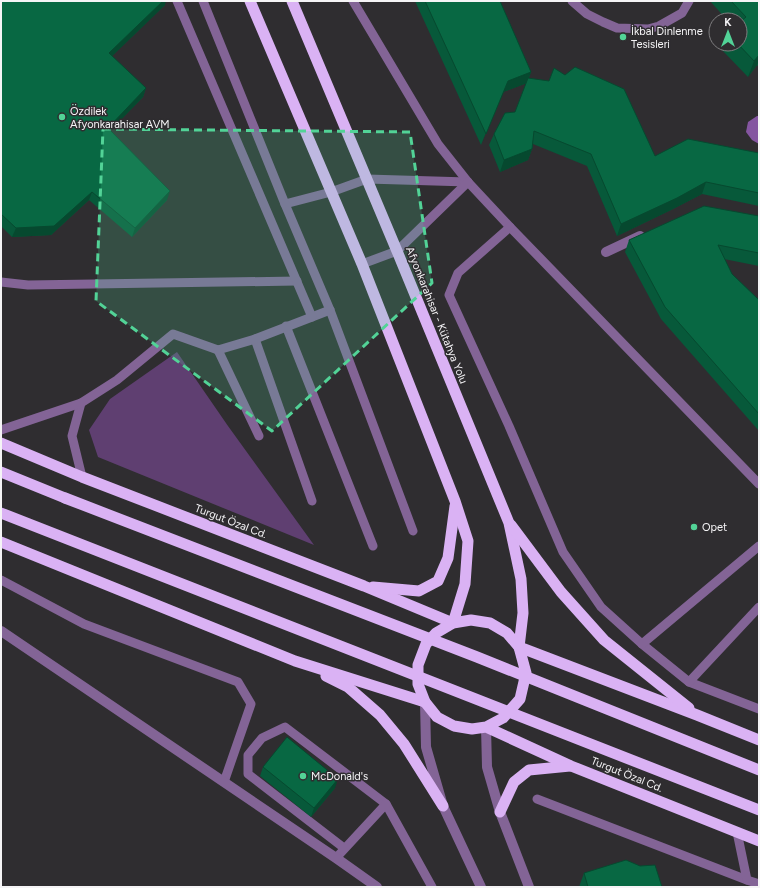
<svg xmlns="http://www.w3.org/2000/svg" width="760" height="888" font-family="Figtree,sans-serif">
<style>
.green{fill:#5f3f71}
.water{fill:#8555a1}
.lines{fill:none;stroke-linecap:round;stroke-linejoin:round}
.service{stroke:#836496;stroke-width:9}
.pedestrian{stroke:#836496;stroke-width:10}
.minor{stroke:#836496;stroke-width:10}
.tertiary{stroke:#836496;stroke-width:10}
.trunk{stroke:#dab2f4;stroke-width:11}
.trunk-bridge{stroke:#dab2f4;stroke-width:11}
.wall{fill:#07593a}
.shaded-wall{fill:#06492f}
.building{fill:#086843;stroke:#06492f}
.marked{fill:#52d397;fill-opacity:0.2;stroke:#52d397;stroke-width:3;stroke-dasharray:8 5;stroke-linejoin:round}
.poi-dot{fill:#52d397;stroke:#2f2d30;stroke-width:1.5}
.labels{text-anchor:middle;stroke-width:3;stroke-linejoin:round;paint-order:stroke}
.poi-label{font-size:11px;fill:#f5f4f6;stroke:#2f2d30;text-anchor:start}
.street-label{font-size:11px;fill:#f5f4f6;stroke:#2f2d30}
</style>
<rect width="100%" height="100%" fill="#2f2d30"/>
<!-- green -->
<polygon class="green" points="177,352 228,426 314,545 98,457 89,430 110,399"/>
<!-- water -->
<polygon class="water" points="757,116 759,116 759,144 752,140 746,132 748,122"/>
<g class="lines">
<!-- service -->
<g class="service">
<polyline points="203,1 285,204 331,192 367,179 468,182"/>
<polyline points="353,1 438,144 468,182 510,227 759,484"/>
<polyline points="572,1 587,14 603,22 617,28 648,29 659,26 682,13 689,1"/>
<polyline points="285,204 330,310 413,531"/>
<polyline points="510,227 458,273 449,295 509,426 563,552 601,607 642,644 689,682 759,709"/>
<polyline points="362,264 397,251 468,182"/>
<polyline points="1,282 28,285 297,281"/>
<polyline points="312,317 330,310"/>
<polyline points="286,326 373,546"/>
<polyline points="255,339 312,501"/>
<polyline points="218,350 259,436"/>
<polyline points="81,403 72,436 82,477"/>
<polyline points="1,430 81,403 117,380 173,334 218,350 255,339 312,317 177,1"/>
<polyline points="1,580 84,624 238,682 251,704 224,782"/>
<polyline points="642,644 759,546"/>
<polyline points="689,682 759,607"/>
<polyline points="537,799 747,880"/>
<polyline points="737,832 747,880 759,884"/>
<polyline points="344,848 248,774 248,755 262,738 285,727 386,804 432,887"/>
<polyline points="336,858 386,804"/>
</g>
<!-- pedestrian -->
<polyline class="pedestrian" points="606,252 640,236"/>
<!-- minor -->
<polyline class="minor" points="1,631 336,858 377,887"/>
<!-- tertiary -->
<g class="tertiary">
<polyline points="425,702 426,747 443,806 481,887"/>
<polyline points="486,727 487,767 500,812 529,887"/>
</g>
<!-- trunk -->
<g class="trunk">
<polyline points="292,1 397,251 509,523 521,579 523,613 519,647 697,715 759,740"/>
<polyline points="1,443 82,477 364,586 453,623 465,584 468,541 455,501 362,264 250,1"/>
<polyline points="1,472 65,498"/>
<polyline points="511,525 561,592 604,640 689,708"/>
<polyline points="1,542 295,661 425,702"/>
<polyline points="373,587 419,591 438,581 448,558 455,506"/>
<polyline points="326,676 348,687 380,715 404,744 443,806"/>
<polyline points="486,727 503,718 520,699 526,673 519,647 507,633 490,623 471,620 453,623 436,633 426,644 418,665 418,684 425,702 437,717 454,726 472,729 486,727 571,766 759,841"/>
<polyline points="500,812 514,782 529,770 570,766"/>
</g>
<!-- trunk-bridge -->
<g class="trunk-bridge">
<polyline points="65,498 477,657 759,770"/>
<polyline points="1,513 759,810"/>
</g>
</g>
<!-- wall -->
<g class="wall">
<polygon points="1,1 165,5 112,56 146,88 143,97 110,131 167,200 132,237 89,200 51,235 12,237 1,226"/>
<polygon points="415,1 500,1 531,72 527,83 503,92 481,145"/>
<polygon points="710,1 759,1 759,67 757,65 748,77 722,50 724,44 740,44 740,20 727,20"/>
<polygon points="505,113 655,156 759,153 759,206 702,194 673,209 617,236 587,166 533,144 532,149 528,160 500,172 489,145 494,134"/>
<polygon points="759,216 759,266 724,259 732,274 759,300 759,431 661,319 625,252 629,240"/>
<polygon points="263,767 335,788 311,817 260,776"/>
<polygon points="584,873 662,887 579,887"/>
</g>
<!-- shaded-wall -->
<g class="shaded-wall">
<polygon points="163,1 166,1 165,5 106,62 109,53"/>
<polygon points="759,55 759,61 757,65 748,77 754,61"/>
<polygon points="531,72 527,83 503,92 481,145 508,81"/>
<polygon points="146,88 143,97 104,137 108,128"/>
<polygon points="532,149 528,160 500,172 504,160"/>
<polygon points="706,182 702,194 673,209 617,236 621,224"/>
<polygon points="170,191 167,200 132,237 135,228"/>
<polygon points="92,192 89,200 51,235 12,237 16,228"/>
<polygon points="338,779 335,788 311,817 314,808"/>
</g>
<!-- building -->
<g class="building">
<polygon points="1,1 163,1 109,53 146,88 108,128 170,191 135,228 92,192 54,226 16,228 1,214"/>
<polygon points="425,1 500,1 531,72 508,81 486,134"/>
<polygon points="731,1 759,1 759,55 754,61 738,44 740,44 740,22 746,17"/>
<polygon points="575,67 624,89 655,156 688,139 759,153 759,193 706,182 677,198 621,224 591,154 534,131 532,149 504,160 494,134 505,113 515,112 528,78 549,81 554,68 565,75"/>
<polygon points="704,206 759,216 759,253 718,245 732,274 759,300 759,414 665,307 629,240"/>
<polygon points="287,737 338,779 314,808 263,767"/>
<polygon points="626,860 640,866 655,865 662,887 588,887 584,873"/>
</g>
<!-- marked area -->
<path class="marked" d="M103 129 410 132 432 283 272 431 96 301Z"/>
<!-- markers -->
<g class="poi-dot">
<circle cx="623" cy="37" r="4"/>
<circle cx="62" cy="117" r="4"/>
<circle cx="694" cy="527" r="4"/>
<circle cx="303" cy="776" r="4"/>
</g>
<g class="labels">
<!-- poi labels -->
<g class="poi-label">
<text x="631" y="35">İkbal Dinlenme<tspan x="631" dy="13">Tesisleri</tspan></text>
<text x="70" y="115">Özdilek<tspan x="70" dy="13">Afyonkarahisar AVM</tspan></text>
<text x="702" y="531">Opet</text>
<text x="311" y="780">McDonald's</text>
</g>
<!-- street labels -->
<g class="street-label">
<text transform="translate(437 315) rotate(68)" y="4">Afyonkarahisar - Kütahya Yolu</text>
<text transform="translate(231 521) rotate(21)" y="4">Turgut Özal Cd.</text>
<text transform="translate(627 774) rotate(22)" y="4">Turgut Özal Cd.</text>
</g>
</g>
<!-- border -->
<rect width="760" height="888" fill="none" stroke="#f5f4f6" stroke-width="4"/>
<!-- north arrow -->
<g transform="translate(728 32)"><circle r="19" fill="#2f2d30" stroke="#7e7d7f"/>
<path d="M0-3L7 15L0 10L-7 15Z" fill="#52d397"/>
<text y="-6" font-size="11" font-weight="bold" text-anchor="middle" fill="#f5f4f6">K</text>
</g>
</svg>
